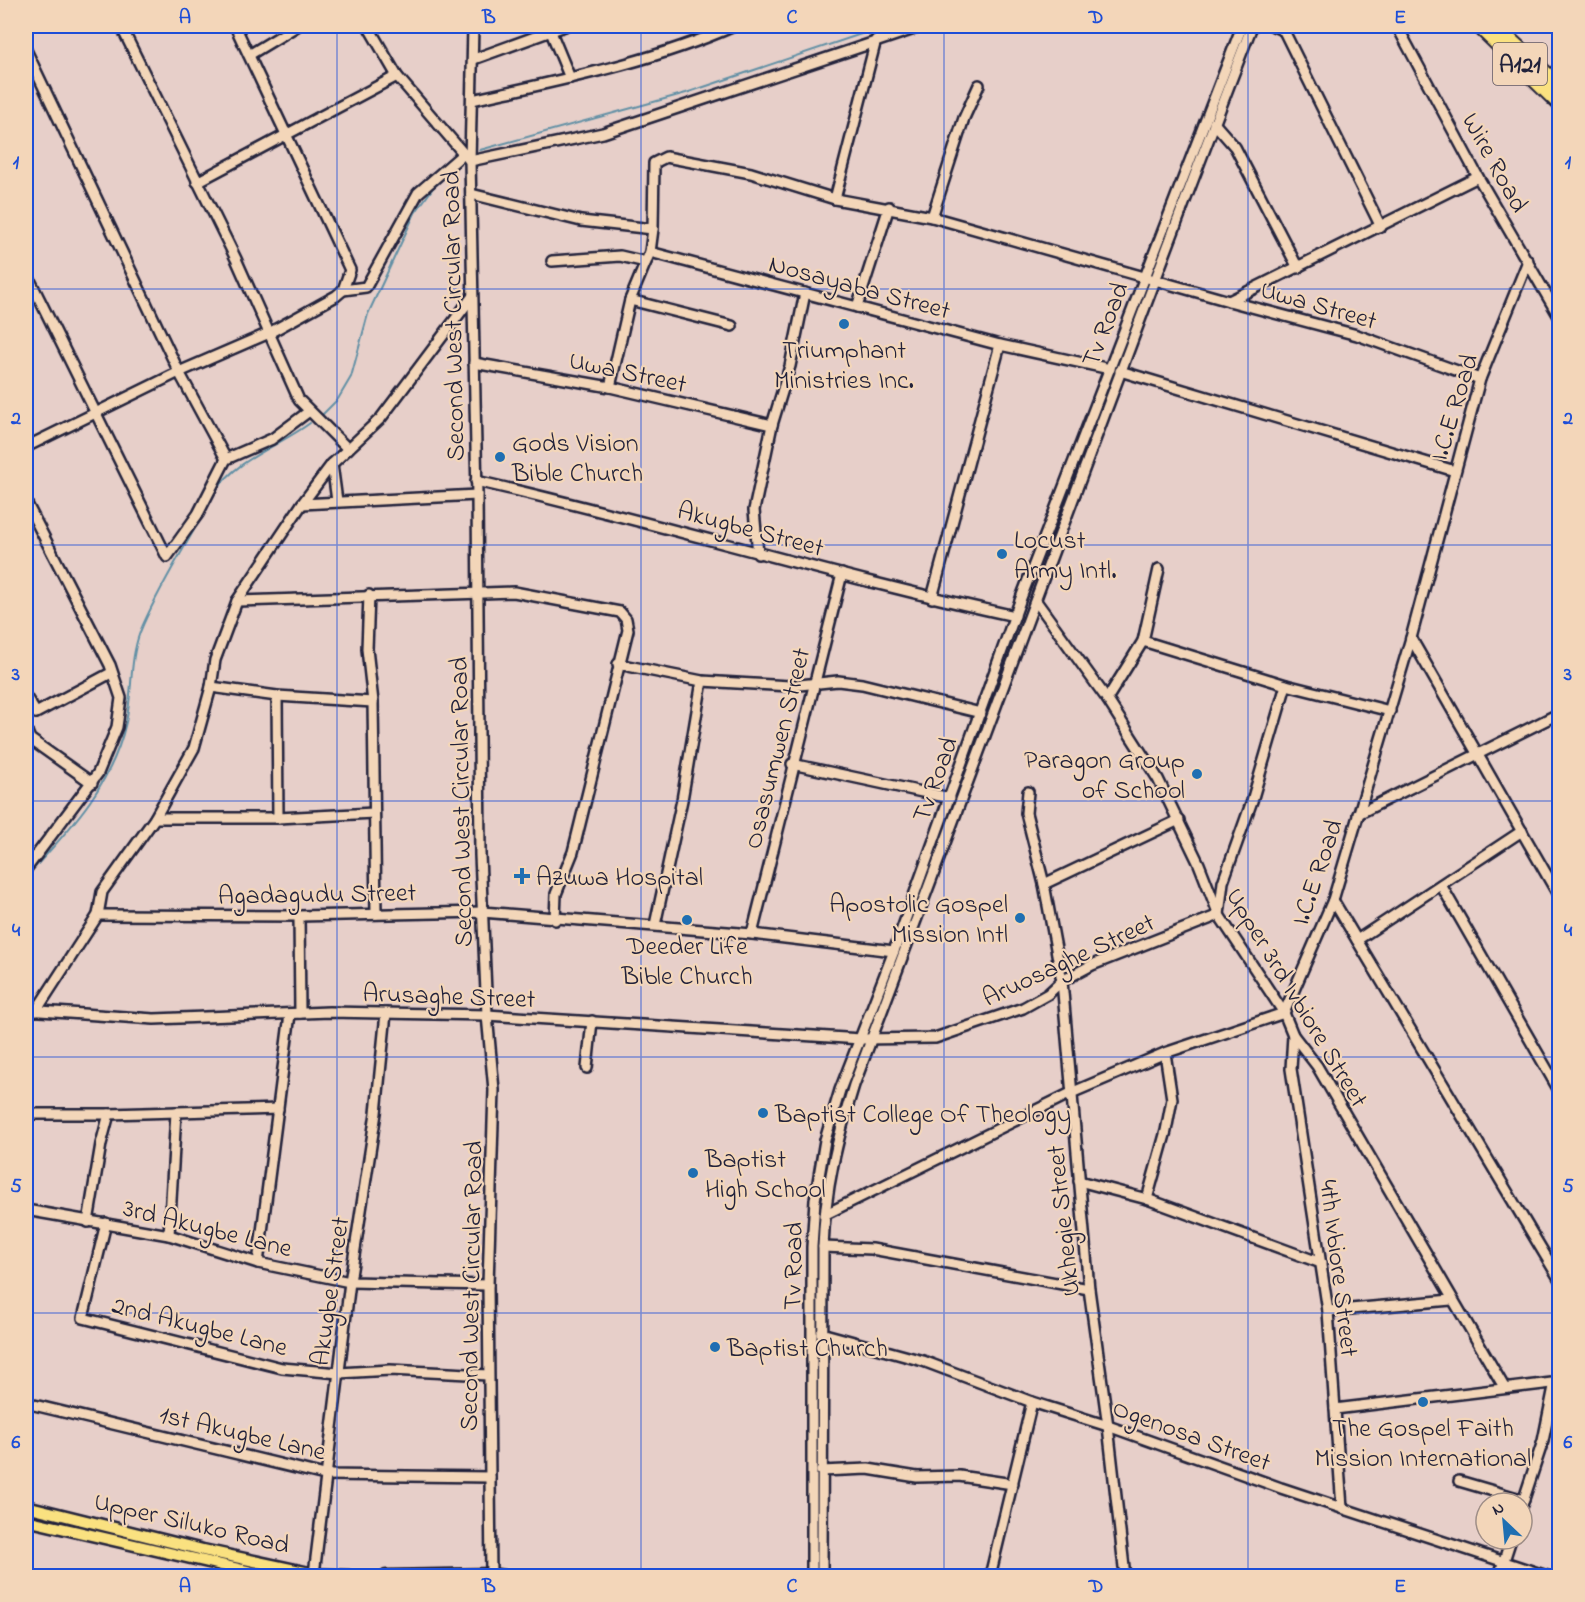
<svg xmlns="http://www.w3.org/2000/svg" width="1585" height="1602" font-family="'Indie Flower',sans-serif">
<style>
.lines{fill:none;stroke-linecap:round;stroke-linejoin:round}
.stream{stroke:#6290a5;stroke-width:2}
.minor-casing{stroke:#22223b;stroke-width:14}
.major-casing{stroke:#22223b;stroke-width:15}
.highway-casing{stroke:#22223b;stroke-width:18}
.minor{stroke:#f3d6b9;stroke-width:9}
.major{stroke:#fae180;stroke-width:10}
.highway{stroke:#fae180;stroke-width:14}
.grid{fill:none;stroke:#1d4ed8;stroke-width:1.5;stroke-opacity:0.55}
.poi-dot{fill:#1f6fb2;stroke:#f3d6b9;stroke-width:2}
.labels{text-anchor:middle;stroke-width:4.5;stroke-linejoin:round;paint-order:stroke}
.shield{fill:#f3d6b9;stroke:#615861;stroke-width:1.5}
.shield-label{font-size:24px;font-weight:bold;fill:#22223b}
.street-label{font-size:26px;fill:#22223b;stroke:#f3d6b9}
.poi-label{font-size:26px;fill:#22223b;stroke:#f3d6b9;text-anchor:start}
.neatline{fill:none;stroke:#1d4ed8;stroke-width:2}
.grid-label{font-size:20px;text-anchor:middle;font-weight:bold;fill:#1d4ed8}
</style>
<rect width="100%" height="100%" fill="#e7cfc9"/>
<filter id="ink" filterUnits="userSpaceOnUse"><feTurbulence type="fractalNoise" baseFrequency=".0167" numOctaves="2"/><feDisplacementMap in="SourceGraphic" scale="12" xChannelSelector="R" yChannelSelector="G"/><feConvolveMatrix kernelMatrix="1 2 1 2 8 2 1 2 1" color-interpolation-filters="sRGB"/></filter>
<g filter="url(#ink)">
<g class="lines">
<!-- stream -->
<g class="stream">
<polyline points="480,150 686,93 885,26"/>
<polyline points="322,415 338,399 351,377 368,314 415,213 433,188 458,165"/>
<path d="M214 493C237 458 278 447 310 423"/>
<path d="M26 877C69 830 112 786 126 722 133 692 129 662 140 632 156 593 180 556 200 519"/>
</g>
<!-- minor casing -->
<g class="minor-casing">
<g id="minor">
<polyline points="121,26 236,259 299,400 348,449"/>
<polyline points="368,26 397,76 470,161 603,133 923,26"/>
<polyline points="473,26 470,161 477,495 480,855 487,1015 494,1090 488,1285 491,1576"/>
<polyline points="1273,26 1284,31 1381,227"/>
<polyline points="1397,26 1478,177 1560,318"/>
<polyline points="551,32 570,78"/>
<polyline points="26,50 179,372 226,459"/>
<polyline points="249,55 297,26"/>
<polyline points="474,59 565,26"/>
<path d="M472 100C561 80 650 63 734 26"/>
<polyline points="1214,123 1235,147 1298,268"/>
<polyline points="197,182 397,76"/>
<polyline points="471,194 581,221 653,229"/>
<polyline points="835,199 876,40"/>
<polyline points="932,217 964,118 979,85"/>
<polyline points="650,252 653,229 654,163 666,157 751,173 835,199 932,217 1229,301 1357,335 1480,379"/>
<polyline points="552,261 620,256 646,262"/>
<polyline points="26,272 167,557 198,514 226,459 272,439 308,412"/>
<polyline points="343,290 366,287 418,193 463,154"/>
<polyline points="630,300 732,326"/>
<polyline points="1229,301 1478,177"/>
<polyline points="857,307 889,207"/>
<polyline points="474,363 610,387 772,425"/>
<polyline points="1120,371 1455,471"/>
<polyline points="610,387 630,300 650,252 1000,345 1110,369"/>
<polyline points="26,447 179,372 269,333 336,296 343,290 350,270 235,26"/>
<polyline points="332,464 337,501"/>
<path d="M476 481C657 522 834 577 1015 616"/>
<polyline points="26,502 110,665 121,698 117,727 98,773 26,869"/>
<polyline points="302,504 477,495"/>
<polyline points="758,554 754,510 757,496 772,425 790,366 805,293"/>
<polyline points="369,595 367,649 373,702 376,914"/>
<polyline points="932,598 1000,345"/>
<polyline points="237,601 514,592 620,612 626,619 628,630 573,852 556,894 555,920"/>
<polyline points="1036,601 1107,699 1158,779 1199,864 1219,915 1284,1013 1293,1035 1317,1066 1504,1387"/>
<polyline points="1411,638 1560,898"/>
<polyline points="1143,641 1286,685 1390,711"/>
<polyline points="618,664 702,681 790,686 838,681 862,684 981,713"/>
<polyline points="211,687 277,696 373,702"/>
<polyline points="277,696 278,818"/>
<polyline points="26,697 36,713 111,673"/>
<polyline points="1107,699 1143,641 1159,569"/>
<polyline points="26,729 30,739 92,783"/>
<polyline points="792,764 950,798"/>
<polyline points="1028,792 1026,813 1044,884 1062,981 1089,1289 1108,1426 1125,1576"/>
<polyline points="1358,814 1560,713"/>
<polyline points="155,818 278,818 374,813"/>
<polyline points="1044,884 1179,820"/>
<polyline points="1441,885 1560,1092"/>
<polyline points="1333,900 1560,1280"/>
<polyline points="98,915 299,916 482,912 752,934 894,951"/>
<polyline points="299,916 300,1013"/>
<polyline points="655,925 682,800 702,681"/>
<polyline points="752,934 842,574"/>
<polyline points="1357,940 1522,831"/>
<polyline points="26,1010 154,1019 329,1012 487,1015 861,1039 935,1038 1023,1008 1048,994 1062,981 1092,965 1219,915 1223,882 1252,801 1286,685"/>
<polyline points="36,1011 98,915 102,892 155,818 194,748 211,687 215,660 237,601 302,504 332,464 381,418 472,297"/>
<polyline points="1293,1035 1291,1069 1328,1311 1342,1508"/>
<polyline points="587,1068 592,1021"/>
<polyline points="26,1114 109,1114 278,1109"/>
<polyline points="1079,1181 1147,1199 1321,1263"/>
<polyline points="1147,1199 1166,1131 1172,1099 1165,1053"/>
<polyline points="26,1210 169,1235 258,1263 350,1282 488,1285"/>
<polyline points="824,1215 1071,1093 1165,1053 1284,1013 1333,900 1411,638 1480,379 1528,261"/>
<polyline points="88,1222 101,1144 109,1114"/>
<polyline points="106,1223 83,1318 282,1368 339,1373 390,1370 488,1375"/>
<polyline points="169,1235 176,1112"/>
<polyline points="823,1247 872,1249 1089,1289"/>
<polyline points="258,1263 290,1014"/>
<polyline points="1328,1311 1451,1300"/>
<polyline points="821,1333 923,1361 1032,1402 1108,1426 1281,1488 1547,1576"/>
<polyline points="26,1403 325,1475 490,1477"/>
<polyline points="1335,1409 1560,1382"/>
<polyline points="821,1471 868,1469 917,1477 959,1476 1013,1484"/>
<polyline points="1459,1481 1524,1500"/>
<polyline points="1522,1505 1543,1441 1555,1382"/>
<polyline points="314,1574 350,1282 376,1113 386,1013"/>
<polyline points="812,1576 812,1247 815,1200 825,1140 840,1090 894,951 1021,598 1242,26"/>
<path d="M822 1576 823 1247C825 1189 837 1140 854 1085 988 732 1116 377 1252 26"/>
<polyline points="990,1576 1032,1402"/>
<polyline points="1499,1576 1511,1539"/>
</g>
</g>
<!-- major casing -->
<g class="major-casing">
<g id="major">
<polyline points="26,1506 203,1550 314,1574 349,1576"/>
<polyline points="26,1520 269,1576"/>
<polyline points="386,1576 491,1574 504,1576"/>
</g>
</g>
<!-- highway casing -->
<g class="highway-casing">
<g id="highway">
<polyline points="1479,26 1560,104"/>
<polyline points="1495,26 1560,87"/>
</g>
</g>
<!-- minor -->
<use href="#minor" class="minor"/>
<!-- major -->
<use href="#major" class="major"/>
<!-- highway -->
<use href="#highway" class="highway"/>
</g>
</g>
<!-- grid -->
<path class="grid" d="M337 26V1576M641 26V1576M944 26V1576M1248 26V1576M26 289H1560M26 545H1560M26 801H1560M26 1057H1560M26 1313H1560"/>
<!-- markers -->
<g class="poi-dot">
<circle cx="844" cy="324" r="6"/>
<circle cx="500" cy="457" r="6"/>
<circle cx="1002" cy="554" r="6"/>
<circle cx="1197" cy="774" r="6"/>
<path d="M519 867h6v6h6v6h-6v6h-6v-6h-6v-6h6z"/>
<circle cx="1020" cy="918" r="6"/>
<circle cx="687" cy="920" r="6"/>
<circle cx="763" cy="1113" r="6"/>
<circle cx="693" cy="1173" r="6"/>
<circle cx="715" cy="1347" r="6"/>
<circle cx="1423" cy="1402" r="6"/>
</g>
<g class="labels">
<!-- shield labels -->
<rect class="shield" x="1493" y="43" width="54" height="42" rx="4.5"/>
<g class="shield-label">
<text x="1520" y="72">A121</text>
</g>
<!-- street labels -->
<g class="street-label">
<text transform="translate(1496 162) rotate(61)" y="9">Wire Road</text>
<text transform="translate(860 286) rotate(15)" y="9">Nosayaba Street</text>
<text transform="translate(1319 304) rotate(16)" y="9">Uwa Street</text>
<text transform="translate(452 316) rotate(-91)" y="9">Second West Circular Road</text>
<text transform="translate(1104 324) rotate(-69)" y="9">Tv Road</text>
<text transform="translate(628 371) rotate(12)" y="9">Uwa Street</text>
<text transform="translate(1453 407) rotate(-73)" y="9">I.C.E Road</text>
<text transform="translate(751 528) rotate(15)" y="9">Akugbe Street</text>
<text transform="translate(776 748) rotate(-76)" y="9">Osasumwen Street</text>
<text transform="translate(934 779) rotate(-70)" y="9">Tv Road</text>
<text transform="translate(460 802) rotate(-91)" y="9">Second West Circular Road</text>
<text transform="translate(1316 872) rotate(-71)" y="9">I.C.E Road</text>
<text transform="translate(317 893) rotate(-1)" y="9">Agadagudu Street</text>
<text transform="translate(1068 959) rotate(-25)" y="9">Aruosaghe Street</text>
<text transform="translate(449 995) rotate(2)" y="9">Arusaghe Street</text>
<text transform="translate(1298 997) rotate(59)" y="9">Upper 3rd Ivbiore Street</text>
<text transform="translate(1062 1221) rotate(-96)" y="9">Ukhegie Street</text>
<text transform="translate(208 1227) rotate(14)" y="9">3rd Akugbe Lane</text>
<text transform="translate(792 1266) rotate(-89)" y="9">Tv Road</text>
<text transform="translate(1340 1268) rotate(83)" y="9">4th Ivbiore Street</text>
<text transform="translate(470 1286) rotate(-89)" y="9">Second West Circular Road</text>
<text transform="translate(329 1291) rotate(-82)" y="9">Akugbe Street</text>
<text transform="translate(200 1325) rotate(14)" y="9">2nd Akugbe Lane</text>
<text transform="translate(243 1432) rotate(13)" y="9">1st Akugbe Lane</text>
<text transform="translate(1192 1434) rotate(20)" y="9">Ogenosa Street</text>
<text transform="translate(192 1522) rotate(13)" y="9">Upper Siluko Road</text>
</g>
<!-- poi labels -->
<g class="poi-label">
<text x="844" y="358" text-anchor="middle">Triumphant<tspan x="844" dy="30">Ministries Inc.</tspan></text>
<text x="512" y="451">Gods Vision<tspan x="512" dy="30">Bible Church</tspan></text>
<text x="1014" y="548">Locust<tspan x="1014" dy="30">Army Intl.</tspan></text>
<text x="1185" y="768" text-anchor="end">Paragon Group<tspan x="1185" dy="30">of School</tspan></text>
<text x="536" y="885">Azuwa Hospital</text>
<text x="1008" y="912" text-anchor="end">Apostolic Gospel<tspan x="1008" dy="30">Mission Intl</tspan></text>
<text x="687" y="954" text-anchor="middle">Deeder Life<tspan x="687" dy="30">Bible Church</tspan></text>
<text x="775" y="1122">Baptist College Of Theology</text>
<text x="705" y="1167">Baptist<tspan x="705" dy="30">High School</tspan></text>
<text x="727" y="1356">Baptist Church</text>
<text x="1423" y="1436" text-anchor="middle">The Gospel Faith<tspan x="1423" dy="30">Mission International</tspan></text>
</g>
</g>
<!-- margin -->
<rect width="1585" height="1602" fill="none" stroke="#f3d6b9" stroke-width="66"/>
<!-- north arrow -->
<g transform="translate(1504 1521) rotate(334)"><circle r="28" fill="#f3d6b9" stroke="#9f8e87" stroke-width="1.5"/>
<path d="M0-4.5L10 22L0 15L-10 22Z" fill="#1f6fb2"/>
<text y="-9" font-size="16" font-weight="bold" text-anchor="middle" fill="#22223b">N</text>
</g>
<rect x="33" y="33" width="1519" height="1536" class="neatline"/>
<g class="grid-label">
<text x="185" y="23">A</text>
<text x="489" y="23">B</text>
<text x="792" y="23">C</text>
<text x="1096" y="23">D</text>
<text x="1400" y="23">E</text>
<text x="16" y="168">1</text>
<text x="1568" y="168">1</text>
<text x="16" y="424">2</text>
<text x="1568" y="424">2</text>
<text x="16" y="680">3</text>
<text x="1568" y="680">3</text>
<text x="16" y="936">4</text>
<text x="1568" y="936">4</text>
<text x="16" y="1192">5</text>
<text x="1568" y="1192">5</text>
<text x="16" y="1448">6</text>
<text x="1568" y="1448">6</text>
<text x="185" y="1592">A</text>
<text x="489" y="1592">B</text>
<text x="792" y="1592">C</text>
<text x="1096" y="1592">D</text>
<text x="1400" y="1592">E</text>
</g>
</svg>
